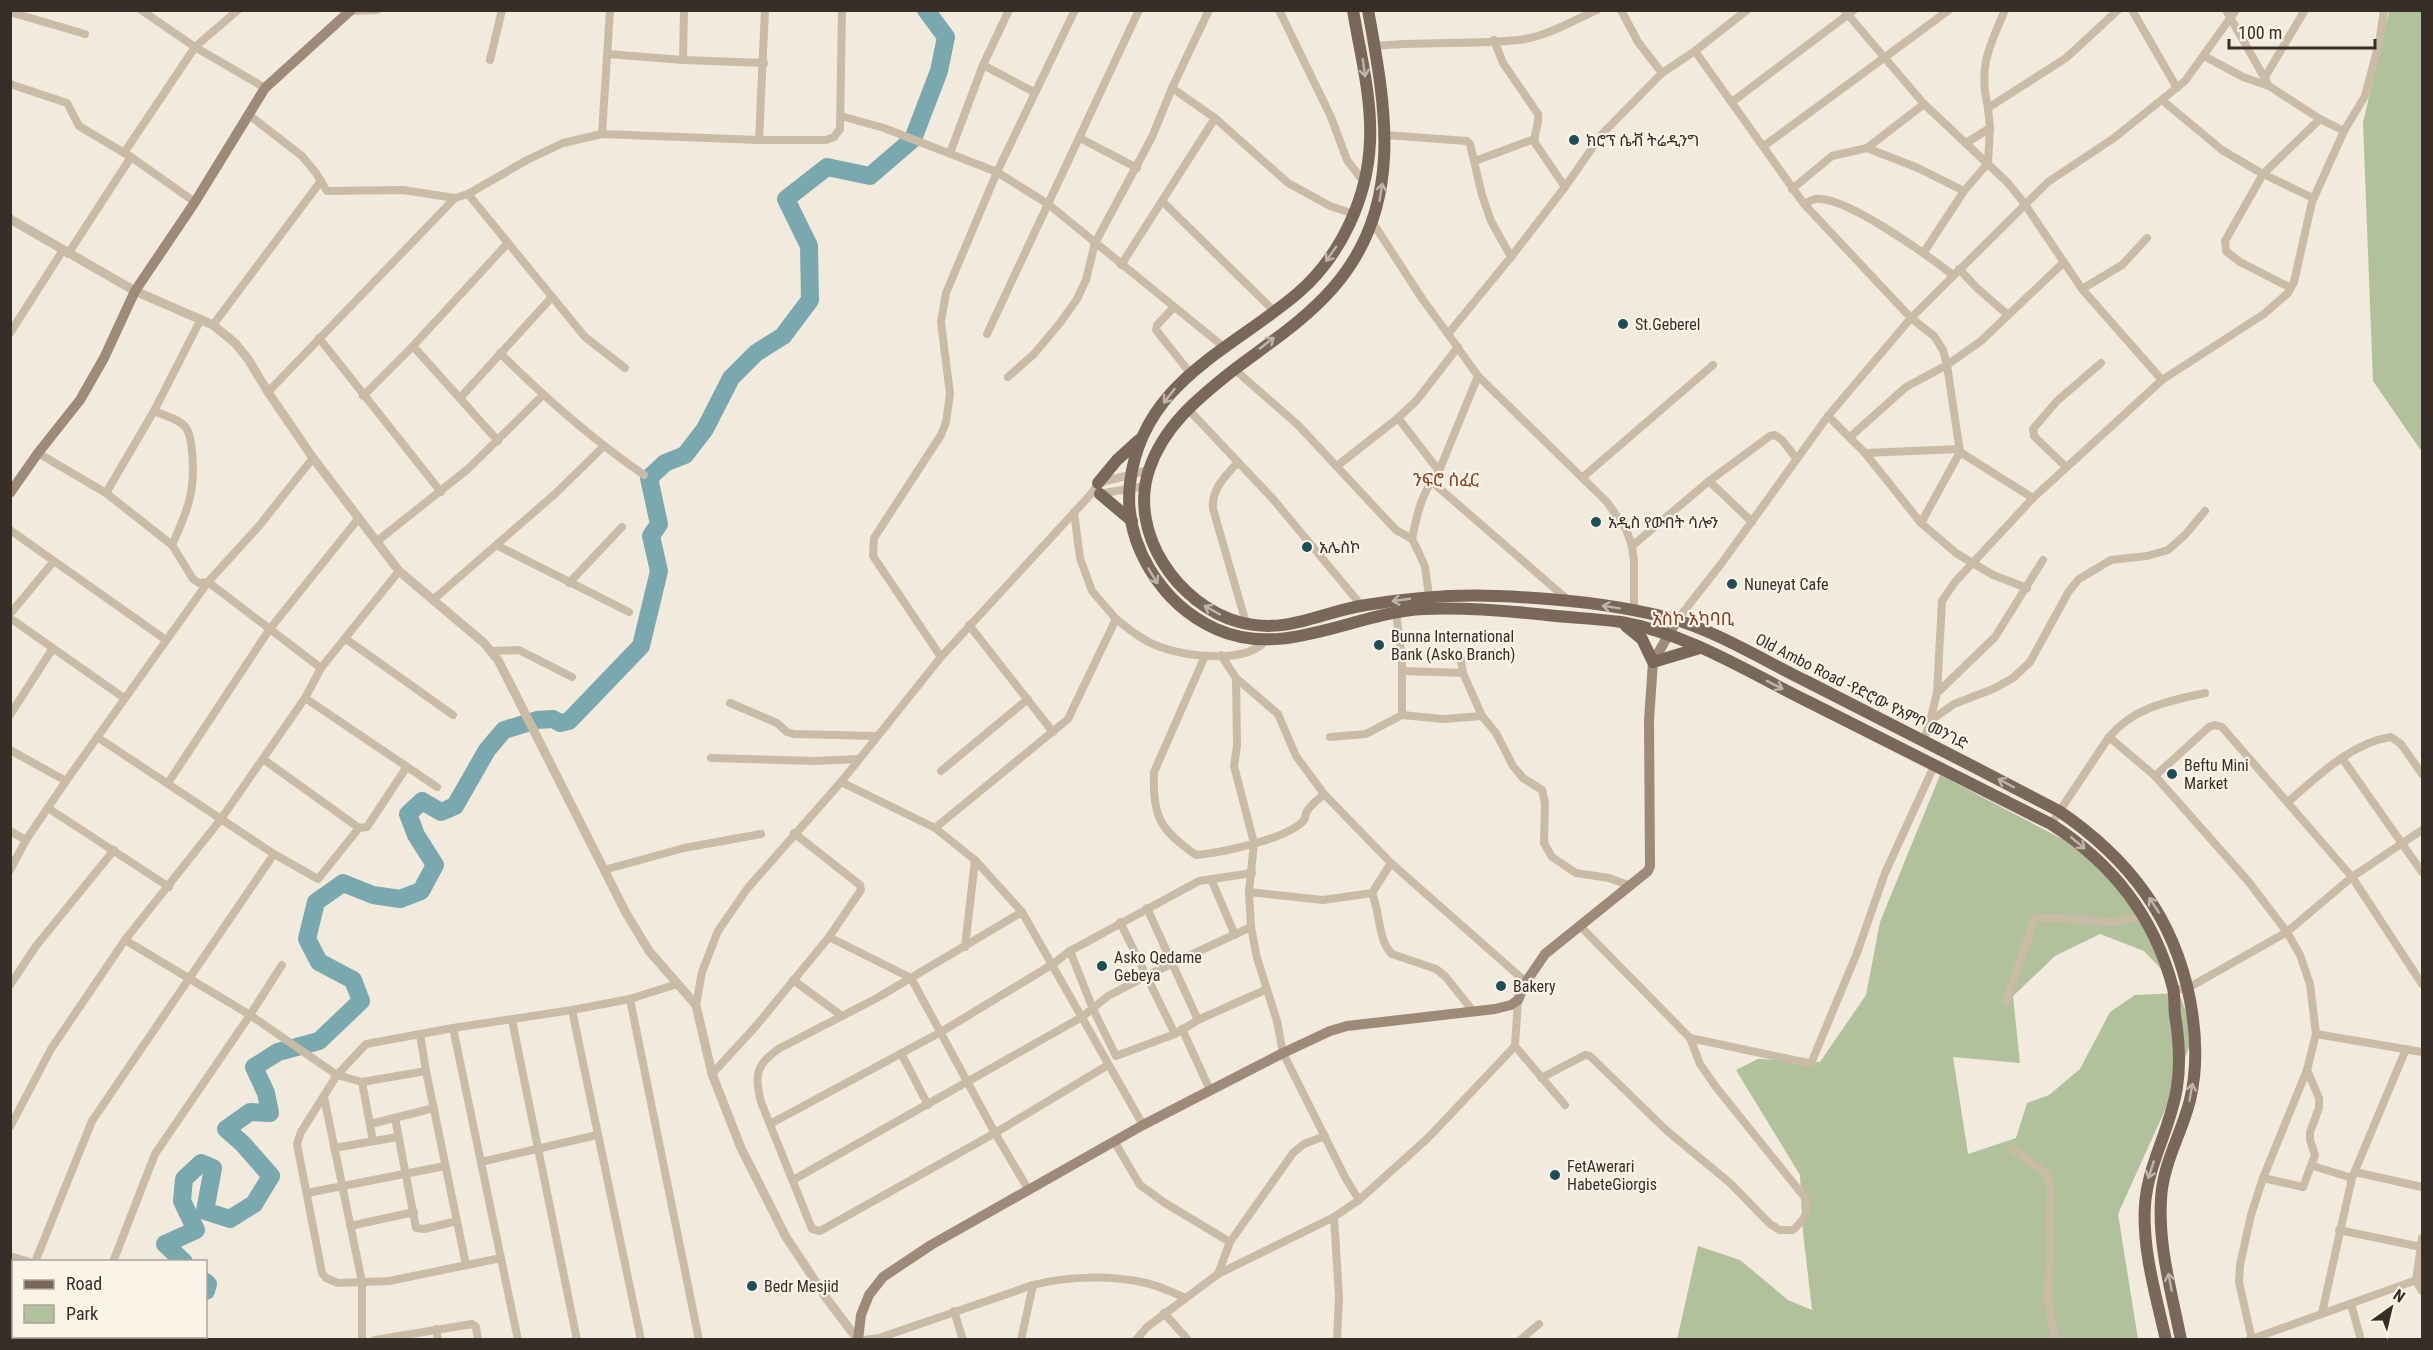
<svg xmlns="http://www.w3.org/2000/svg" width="2433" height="1350" font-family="'Roboto Condensed','Noto Sans Ethiopic',sans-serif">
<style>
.green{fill:#b1c19b}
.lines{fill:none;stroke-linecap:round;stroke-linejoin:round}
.river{stroke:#7aa8af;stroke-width:18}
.minor{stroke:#cabba7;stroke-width:8}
.tertiary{stroke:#cabba7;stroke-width:9}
.secondary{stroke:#9e8a79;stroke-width:10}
.primary{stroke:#796759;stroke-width:12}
.oneway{stroke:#c0b4a8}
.poi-dot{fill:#1d4e58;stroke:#faf3e8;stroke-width:2}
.labels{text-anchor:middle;stroke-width:4.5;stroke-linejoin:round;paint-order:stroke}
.poi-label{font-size:16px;fill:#372e28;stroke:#faf3e8;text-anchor:start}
.street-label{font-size:16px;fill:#372e28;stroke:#faf3e8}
.neighbourhood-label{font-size:18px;fill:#864321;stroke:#faf3e8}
</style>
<rect width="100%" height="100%" fill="#f2eadc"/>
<!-- green -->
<g class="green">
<polygon points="2389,11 2422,11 2422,452 2373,381 2363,123"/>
<polygon points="1940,775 2062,839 2110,875 2149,930 2166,974 2144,951 2100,934 2055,956 2013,996 2020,1063 1953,1057 1968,1154 2016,1138 2027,1103 2049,1095 2080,1069 2110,1012 2135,995 2179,993 2194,1034 2170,1099 2118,1214 2138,1339 1677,1340 1698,1246 1740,1260 1788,1300 1812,1310 1803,1232 1800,1175 1736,1070 1758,1059 1820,1062 1866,995 1880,922"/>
</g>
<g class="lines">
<!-- river -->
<g class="river">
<polyline points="184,1262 165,1244 196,1230 182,1201 184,1179 201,1163 213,1168 205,1211 230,1219 254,1204 271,1176 243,1144 226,1129 250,1112 270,1113 266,1093 254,1067 278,1052 319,1041 361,1001 353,980 319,962 307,939 316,902 343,883 373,895 400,899 421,891 435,865 416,835 408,814 422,801 441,812 455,806 487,750 504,730 537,720 553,719 560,723 569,721 641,646 659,571 651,536 659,524 649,478 665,463 685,455 705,429 731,378 756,353 783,336 810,300 809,246 786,199 827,167 870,176 913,139 939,71 946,37 926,10"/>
<polyline points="206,1282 208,1284 206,1291"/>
<polyline points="135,1340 139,1336"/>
</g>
<!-- minor -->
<g class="minor">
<polyline points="141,10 195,47 265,88"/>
<polyline points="1279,10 1331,117 1347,160 1363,181"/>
<polyline points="1621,10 1638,42 1662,73"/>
<polyline points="1844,10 1924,104 2008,183 2024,203 2082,289 2162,380"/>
<polyline points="2132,10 2177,88"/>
<polyline points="351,11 377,10"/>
<polyline points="10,12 85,34"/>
<path d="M1494 40 1503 63 1538 114C1540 124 1533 133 1535 143L1565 187"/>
<path d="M1375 46C1423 41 1471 45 1519 40 1546 37 1572 21 1597 10"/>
<polyline points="1695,51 1804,204 1911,318 1934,336 1943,350 1947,365 1960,452 2033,498"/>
<polyline points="608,54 683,60 764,63"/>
<polyline points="2204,56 2243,77 2269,86"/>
<polyline points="490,60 502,10"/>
<polyline points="683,60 684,10"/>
<polyline points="983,65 1034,92"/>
<polyline points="2265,77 2305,10"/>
<polyline points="10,84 67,103 79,126 131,157 195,202"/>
<polyline points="1172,88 1215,118 1288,183 1330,206 1354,214"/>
<polyline points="2162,100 2222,150 2263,174 2313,198"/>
<polyline points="1732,102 1854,10"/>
<path d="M1988 108C1978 66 1989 48 2005 10"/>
<polyline points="249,115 302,156 316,173 327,191 403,190 455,198 468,194 527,160 563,143 602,134 759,140 826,140 834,137 840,129 842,10"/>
<polyline points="841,116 884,128 997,172 1048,204 1225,348"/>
<polyline points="2344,131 2365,96 2379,43 2384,10"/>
<polyline points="602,134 610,10"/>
<polyline points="1385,135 1467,141 1470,144 1482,195 1491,221 1511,257"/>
<polyline points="1080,138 1137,168"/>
<polyline points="759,140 765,10"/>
<polyline points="1966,143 1990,128"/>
<polyline points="1764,146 1949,10"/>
<polyline points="1867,148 1924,104"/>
<polyline points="124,153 195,47 238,10"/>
<polyline points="950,153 983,65 1009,10"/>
<polyline points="1475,161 1534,139"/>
<polyline points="1792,189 1832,156 1867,148 1918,168 1964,191"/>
<polyline points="468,194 585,337 625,368"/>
<polyline points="1163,202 1273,310"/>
<path d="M1804 204C1810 201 1814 198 1821 199 1852 201 1927 255 1953 275"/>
<polyline points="1373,223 1423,300 1448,334 1511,257 1565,187 1602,134 1662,73 1695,51 1747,10"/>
<polyline points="1924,252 1964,191 1988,163 1990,128 1988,108 2066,58 2118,10"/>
<polyline points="68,254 131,157"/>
<polyline points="1121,265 1215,118"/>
<polyline points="1959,269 1977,288 2008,315"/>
<polyline points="2291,288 2240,262 2226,251 2225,241 2263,174 2320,119"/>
<polyline points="2082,289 2122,265 2147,238"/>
<polyline points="1174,307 1157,325 1156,330 1191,374"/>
<polyline points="213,325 321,181"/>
<polyline points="10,333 63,250"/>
<polyline points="987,334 1139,10"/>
<polyline points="319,338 441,492"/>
<polyline points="413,346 498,441"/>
<path d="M500 353C545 398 592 439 644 475"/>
<polyline points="1234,369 1298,425 1396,530 1412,539 1419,553 1425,567 1429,596"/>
<polyline points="1478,376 1607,502 1626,529 1632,546 1634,562 1634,611"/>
<polyline points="1008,377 1034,354 1060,323 1077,299 1086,280 1095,243 1152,137 1172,88 1209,10"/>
<polyline points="268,392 455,198"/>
<polyline points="363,396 413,346 507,244"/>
<polyline points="460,398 552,297"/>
<polyline points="1187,408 1238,462"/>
<path d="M154 411C163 415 180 419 186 428 191 435 191 443 192 451 196 490 188 510 172 545"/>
<polyline points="1828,416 1865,453 1921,523 1956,553 1993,575 2027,588"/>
<polyline points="1398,418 1417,400 1458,347"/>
<polyline points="1850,437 1906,387 1947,365 1981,341 2064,262"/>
<polyline points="38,453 106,493 172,545 193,579 199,583 208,582 321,668"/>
<polyline points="1865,453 1959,449"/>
<path d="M1337 466 1398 418 1439 471C1422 491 1417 514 1412 539"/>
<polyline points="2066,467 2034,436 2033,429 2057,401 2101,363"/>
<polyline points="1439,471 1478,376 1448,334"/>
<polyline points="1583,477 1713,365"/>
<polyline points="1431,481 1568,600"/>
<polyline points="1709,481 1770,436 1775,435 1782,440 1796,458"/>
<polyline points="106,493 154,411 201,319"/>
<polyline points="1099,494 1144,486"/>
<polyline points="1074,512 1080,558 1092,591 1116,619"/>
<polyline points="1921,523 1960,452"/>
<polyline points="10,530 166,640"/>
<polyline points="376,542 468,469 543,395"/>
<polyline points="498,546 629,612"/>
<polyline points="1632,546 1709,481 1752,522"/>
<polyline points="569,583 622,527"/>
<polyline points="434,599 556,493 603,447"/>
<polyline points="10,614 54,561"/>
<polyline points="10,618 124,698"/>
<polyline points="1677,620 1721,564 1828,416 1911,318 2048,182 2114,138 2185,81 2236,10"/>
<path d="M1246 623 1213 509C1211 490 1225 476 1238 462L1273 499 1361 605"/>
<polyline points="969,625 1053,732"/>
<polyline points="346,639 453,715"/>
<polyline points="492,651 519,650 572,677"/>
<polyline points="1221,655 1236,678 1237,746 1234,766 1254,843 1249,892 1251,927 1257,958 1277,1021 1283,1053 1346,1179 1359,1200 1334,1217"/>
<polyline points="1460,655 1463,673 1482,716 1496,733 1513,766 1523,778 1542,790 1545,803 1544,843 1552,857 1576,873 1609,878 1631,886"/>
<path d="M1205 656 1154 772C1152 816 1160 830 1196 855 1219 853 1289 839 1304 820 1306 817 1305 814 1307 811 1311 805 1319 799 1324 794"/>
<polyline points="941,657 873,556 874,538 941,435 946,422 950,394 941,322 946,293 997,172 1075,10"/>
<polyline points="1403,671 1463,673"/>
<polyline points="1236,678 1278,714 1296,756 1324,794 1391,863 1526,982"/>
<polyline points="1937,693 1995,637 2043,560"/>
<polyline points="305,698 437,787"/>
<polyline points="730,703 777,723 787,732 794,734 877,736"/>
<polyline points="10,715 53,648"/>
<polyline points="1402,715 1443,719 1482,716"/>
<polyline points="1930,721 1937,693 1942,601 1955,582 2033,498 2162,380 2264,314 2288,293 2294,282 2312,202 2344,131 2320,119 2269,86 2226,10"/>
<polyline points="97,737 274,854 318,879 359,828"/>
<polyline points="1330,737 1366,734 1402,715 1402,661 1396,612"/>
<path d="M2109 737C2134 707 2169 701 2205 693"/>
<polyline points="1924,740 1930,721 1954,704 1993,689 2013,678 2030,662 2069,591 2079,579 2111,560 2147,556 2168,550 2185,535 2205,511"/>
<polyline points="10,750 66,781"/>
<polyline points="711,758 815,761 858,759"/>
<polyline points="2342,758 2422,872"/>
<polyline points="263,759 359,828 367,827 406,768"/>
<polyline points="941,771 1028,699"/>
<polyline points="2155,776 2209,727 2215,725 2222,727 2352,877 2422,984"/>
<polyline points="841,782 935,828 975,860 1022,912 1143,1125"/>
<polyline points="168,783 269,630 358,519"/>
<path d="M2288 802C2318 776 2351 743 2391 737L2401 744 2422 774"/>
<polyline points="48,808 169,887"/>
<polyline points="2051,824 2109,737 2155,776 2248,881 2287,932 2300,955 2310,984 2316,1034 2307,1070 2263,1178 2251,1215 2240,1265 2239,1282 2252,1340"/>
<path d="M935 828 1068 719 1116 619C1130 630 1143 641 1160 647 1186 656 1247 665 1266 640"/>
<polyline points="10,831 26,840"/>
<polyline points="10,870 26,840 66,781 208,582 259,526 313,458"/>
<polyline points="604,870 684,848 761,834"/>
<polyline points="1211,879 1235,935"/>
<polyline points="1249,892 1323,900 1372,893 1391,863"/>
<path d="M1372 893C1380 912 1378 941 1392 954L1436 969 1445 976 1473 1011"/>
<polyline points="1147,908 1198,1020"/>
<path d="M1022 912 877 998 780 1048C756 1064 754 1075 761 1102L812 1229 820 1231 995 1133 1108 1065"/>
<polyline points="1120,922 1175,1034"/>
<polyline points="829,937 911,978 995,1133 1028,1189"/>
<polyline points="965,947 975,860"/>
<polyline points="1070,951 1093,1009 1116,1056 1175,1034 1198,1020 1265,990"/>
<polyline points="282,965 250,1015 337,1075 362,1082 426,1071"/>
<polyline points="793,980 842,1016"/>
<polyline points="10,985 36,946 114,850"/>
<polyline points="2173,990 2188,988 2287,932 2352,877 2422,830"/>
<polyline points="630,999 699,1340"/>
<polyline points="1518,1000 1515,1046 1565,1105"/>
<polyline points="2006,1002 2035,917 2114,922 2143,916"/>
<polyline points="696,1005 702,972 718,931 747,889 841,782 941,657 1092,493 1098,483 1149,470"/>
<polyline points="572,1010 641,1340"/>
<polyline points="512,1020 577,1340"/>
<polyline points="453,1028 518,1340"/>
<polyline points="1182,1029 1210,1090"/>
<polyline points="420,1034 426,1071 466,1265"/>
<polyline points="2316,1034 2422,1052"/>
<polyline points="1690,1038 1808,1063 1812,1061 1857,953 1885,873 1935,764"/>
<polyline points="901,1053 928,1105"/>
<polyline points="712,1074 756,1026 829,937 861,890 860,885 794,833"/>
<path d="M1541 1078 1585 1055 1590 1056 1666 1130 1730 1183 1770 1224 1780 1230H1793C1803 1220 1810 1214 1806 1199L1716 1087 1700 1064 1690 1038 1580 926"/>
<polyline points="362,1082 373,1141"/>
<polyline points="324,1097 362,1282 362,1340"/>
<polyline points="395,1118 416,1228 424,1229 457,1221"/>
<polyline points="370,1124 434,1108"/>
<polyline points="770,1124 941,1032 1053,964 1070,951 1199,881 1252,873"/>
<polyline points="10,1127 51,1049 125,940 221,819 305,698 321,668 399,571"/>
<polyline points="1114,1141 1140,1185 1165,1203 1230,1242"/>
<polyline points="334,1148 398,1137"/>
<polyline points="2012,1148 2045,1173 2051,1183 2048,1301 2055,1340"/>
<polyline points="481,1162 597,1135"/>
<polyline points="2313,1166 2352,1178"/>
<polyline points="2355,1172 2422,1187"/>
<polyline points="2263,1178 2303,1187 2315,1155 2310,1140 2310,1132 2319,1108 2319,1098 2307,1070"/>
<polyline points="793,1180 1082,1017 1108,996 1154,972 1251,927"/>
<polyline points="307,1193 445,1166"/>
<polyline points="1359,1200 1428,1138 1515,1046"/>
<polyline points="350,1226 414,1212"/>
<polyline points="2339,1230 2421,1247"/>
<polyline points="2422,1238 2416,1281 2422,1291"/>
<polyline points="10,1256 30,1262"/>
<polyline points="501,1258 389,1281 338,1283 326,1278 322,1273 297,1144 301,1132 337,1075 366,1044 453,1028 572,1010 630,999 677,984"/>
<polyline points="35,1262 92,1121 274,854"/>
<polyline points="113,1262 155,1154 250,1015 125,940"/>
<polyline points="1218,1274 1230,1242 1293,1153 1304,1144 1325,1136"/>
<polyline points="2351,1304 2361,1340"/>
<polyline points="954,1311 963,1340"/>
<polyline points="1164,1313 1188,1340"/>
<polyline points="2322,1313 2352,1178 2406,1049"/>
<polyline points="436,1329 438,1340"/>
<polyline points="19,1340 20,1336"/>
<polyline points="73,1340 75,1336"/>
<polyline points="375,1340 472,1324 476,1327 478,1340"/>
<path d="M864 1340 879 1338 1033 1285C1068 1276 1110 1275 1146 1283 1160 1286 1173 1293 1186 1298L1218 1274 1334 1217 1339 1296 1337 1340"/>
<polyline points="1021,1340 1033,1285"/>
<polyline points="1136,1340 1147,1327 1186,1298"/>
<polyline points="1520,1340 1539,1324"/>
<polyline points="2249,1340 2422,1278"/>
</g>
<!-- tertiary -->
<polyline class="tertiary" points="10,219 135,291 213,325 235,343 248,359 268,392 313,458 399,571 484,643 498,660 626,913 649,951 696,1005 712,1074 741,1148 786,1237 827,1299 858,1340"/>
<!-- secondary -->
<g class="secondary">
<polyline points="10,493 38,453 80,400 104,358 135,291 195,202 265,88 351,10"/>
<polyline points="858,1340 861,1315 869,1295 883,1277 931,1245 1143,1125 1283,1053 1330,1031 1347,1026 1495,1009 1511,1005 1518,1000 1526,982 1545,954 1648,871 1650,866 1649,720 1653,662 1677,620"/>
</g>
<!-- primary -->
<g class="primary">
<path d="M1353 10C1360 53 1372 97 1370 141 1368 197 1341 256 1298 293 1230 351 1142 382 1130 483 1123 543 1161 604 1216 629 1285 660 1354 612 1424 609 1468 607 1512 611 1556 616 1577 618 1599 619 1621 622 1689 634 1748 672 1809 702 1890 743 1971 783 2051 824 2113 864 2154 916 2173 988 2175 996 2174 1006 2175 1015 2179 1039 2181 1062 2177 1087 2171 1128 2148 1163 2145 1205 2142 1249 2156 1296 2166 1340"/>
<path d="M1368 10C1386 109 1405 207 1332 289 1304 321 1265 346 1231 372 1197 399 1163 427 1149 470 1128 533 1178 605 1239 622 1287 635 1320 612 1366 605 1409 598 1452 594 1496 596 1555 598 1616 604 1673 619 1716 631 1765 661 1806 681 1891 724 1975 767 2059 811 2128 858 2174 917 2190 1000 2196 1032 2198 1067 2190 1100 2182 1133 2162 1165 2161 1200 2158 1246 2172 1294 2181 1340"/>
<polyline points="1098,483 1117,460 1139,440"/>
<polyline points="1100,494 1132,521"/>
<polyline points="1626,626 1642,639 1653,662 1700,648"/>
</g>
</g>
<!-- one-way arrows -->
<defs><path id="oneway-shaft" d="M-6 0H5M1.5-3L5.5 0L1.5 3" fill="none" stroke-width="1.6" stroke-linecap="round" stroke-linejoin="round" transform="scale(1.5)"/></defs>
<g class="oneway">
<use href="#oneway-shaft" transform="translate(1364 68) rotate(82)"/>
<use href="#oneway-shaft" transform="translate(1381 192) rotate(-81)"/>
<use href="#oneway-shaft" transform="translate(1331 254) rotate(125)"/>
<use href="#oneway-shaft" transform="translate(1267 343) rotate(-38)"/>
<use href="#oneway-shaft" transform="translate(1169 396) rotate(128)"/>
<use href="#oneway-shaft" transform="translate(1153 576) rotate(59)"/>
<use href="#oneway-shaft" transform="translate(1401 600) rotate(172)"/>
<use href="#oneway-shaft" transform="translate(1611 607) rotate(-171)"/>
<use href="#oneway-shaft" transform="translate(1212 610) rotate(-151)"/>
<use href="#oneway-shaft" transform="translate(1775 685) rotate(27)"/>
<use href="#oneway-shaft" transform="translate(2006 783) rotate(-152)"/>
<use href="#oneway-shaft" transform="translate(2078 843) rotate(40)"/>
<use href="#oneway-shaft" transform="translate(2154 905) rotate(-123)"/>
<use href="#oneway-shaft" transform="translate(2191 1092) rotate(-80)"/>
<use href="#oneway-shaft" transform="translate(2151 1170) rotate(108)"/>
<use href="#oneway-shaft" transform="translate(2170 1282) rotate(-101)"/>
</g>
<!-- markers -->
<g class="poi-dot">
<circle cx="1574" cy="140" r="6"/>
<circle cx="1623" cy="324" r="6"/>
<circle cx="1596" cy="522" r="6"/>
<circle cx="1307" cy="547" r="6"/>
<circle cx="1732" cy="584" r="6"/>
<circle cx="1379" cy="645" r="6"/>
<circle cx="2172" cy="774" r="6"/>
<circle cx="1102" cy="966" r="6"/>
<circle cx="1501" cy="986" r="6"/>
<circle cx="1555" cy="1175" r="6"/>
<circle cx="752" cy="1286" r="6"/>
</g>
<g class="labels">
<!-- poi labels -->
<g class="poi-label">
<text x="1586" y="146">ክሮፕ ሴቭ ትሬዲንግ</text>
<text x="1635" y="330">St.Geberel</text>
<text x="1608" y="528">አዲስ የውበት ሳሎን</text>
<text x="1319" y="553">አሌስኮ</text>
<text x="1744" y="590">Nuneyat Cafe</text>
<text x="1391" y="642">Bunna International<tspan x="1391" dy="18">Bank (Asko Branch)</tspan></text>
<text x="2184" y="771">Beftu Mini<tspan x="2184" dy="18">Market</tspan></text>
<text x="1114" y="963">Asko Qedame<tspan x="1114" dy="18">Gebeya</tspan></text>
<text x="1513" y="992">Bakery</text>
<text x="1567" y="1172">FetAwerari<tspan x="1567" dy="18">HabeteGiorgis</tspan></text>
<text x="764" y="1292">Bedr Mesjid</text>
</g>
<!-- street labels -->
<g class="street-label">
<text transform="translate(1862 691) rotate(27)" y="6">Old Ambo Road -የድሮው የአምቦ መንገድ</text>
</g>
<!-- neighbourhood labels -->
<g class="neighbourhood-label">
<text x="1446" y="486">ንፍሮ ሰፈር</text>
<text x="1693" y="625">አስኮ አካባቢ</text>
</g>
</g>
<!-- border -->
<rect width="2433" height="1350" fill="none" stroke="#372e28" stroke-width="24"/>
<!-- legend -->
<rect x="12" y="1260" width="195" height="78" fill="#faf3e8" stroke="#aca49b" stroke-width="1.5"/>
<rect x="24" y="1280" width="30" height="9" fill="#796759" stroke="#aca49b" stroke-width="1.5"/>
<text x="66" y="1290" font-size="18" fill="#372e28">Road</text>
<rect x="24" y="1305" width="30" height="18" fill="#b1c19b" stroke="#aca49b" stroke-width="1.5"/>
<text x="66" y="1320" font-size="18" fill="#372e28">Park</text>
<!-- north arrow -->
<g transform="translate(2391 1308) rotate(34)" stroke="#faf3e8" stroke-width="4.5" paint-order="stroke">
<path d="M0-4.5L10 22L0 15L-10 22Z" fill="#372e28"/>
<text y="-9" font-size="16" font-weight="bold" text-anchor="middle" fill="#372e28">N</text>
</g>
<!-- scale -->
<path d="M2229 39v9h146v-9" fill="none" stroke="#372e28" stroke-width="3"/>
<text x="2238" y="39" font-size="18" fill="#372e28" stroke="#faf3e8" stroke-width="4.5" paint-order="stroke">100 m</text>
</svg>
